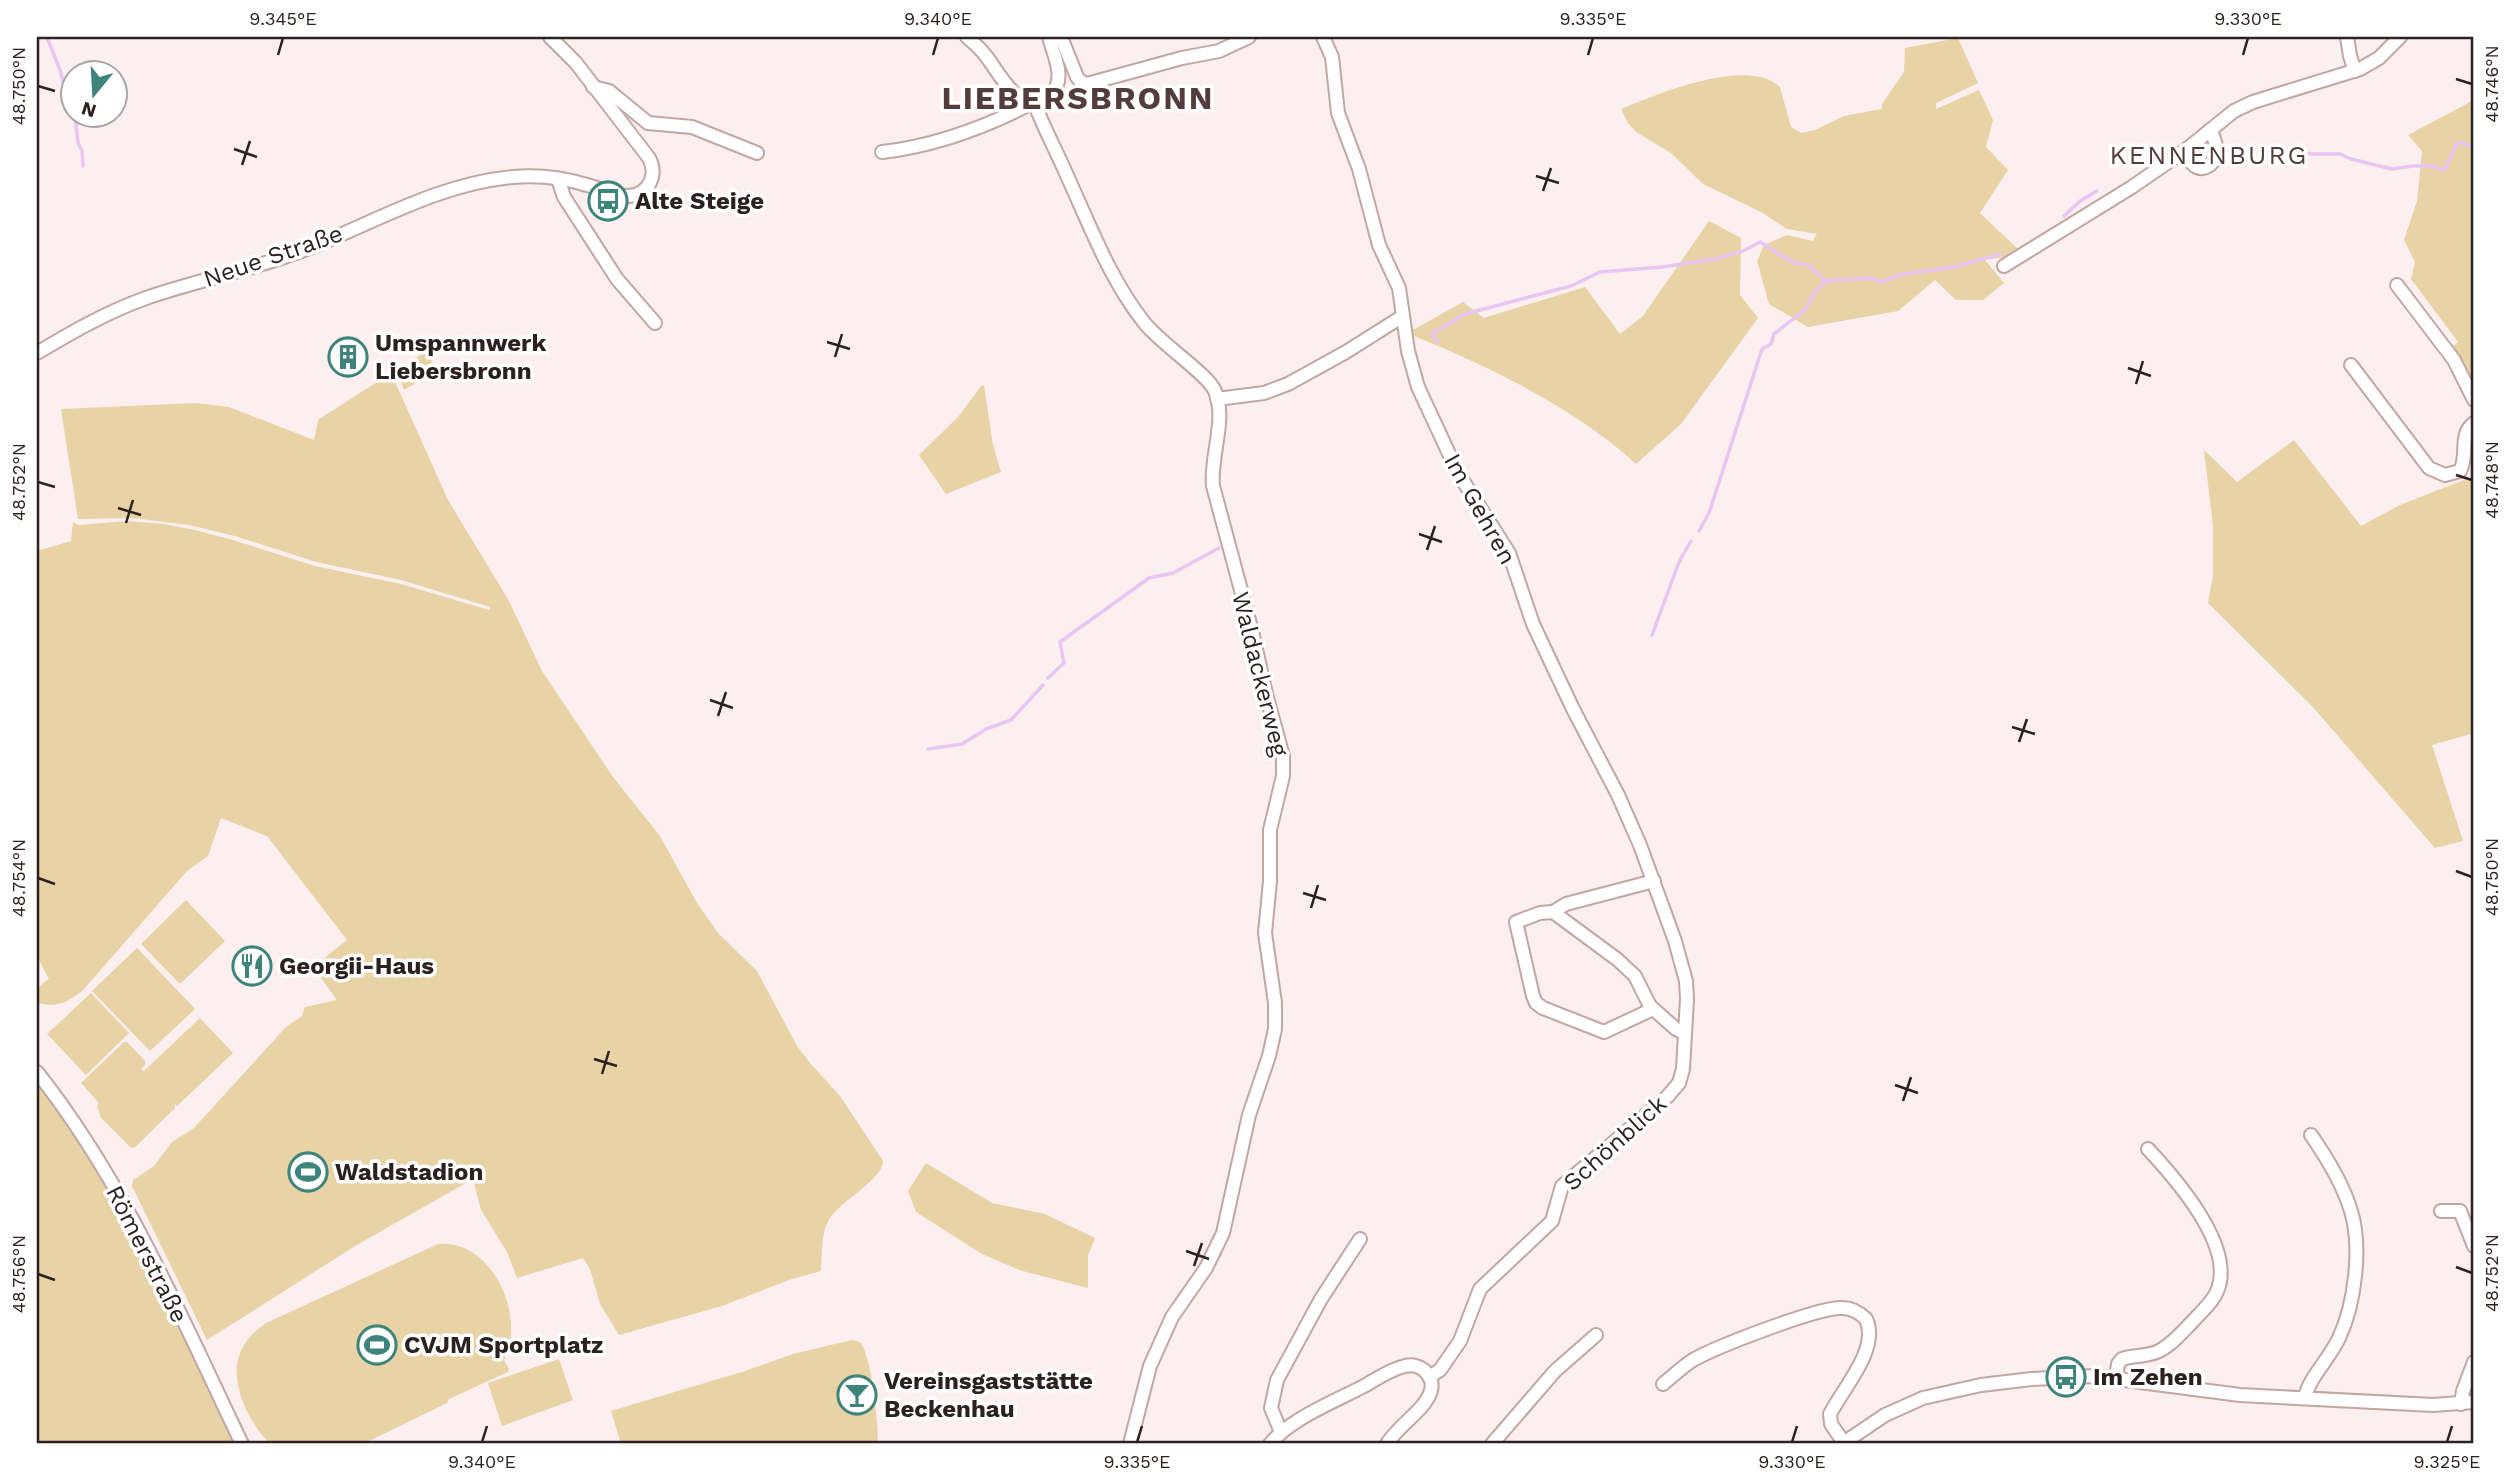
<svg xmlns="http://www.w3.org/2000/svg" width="2511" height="1481" font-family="'Work Sans',sans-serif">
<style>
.green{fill:#e7d3a5}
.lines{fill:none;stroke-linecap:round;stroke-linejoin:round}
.stream{stroke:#e8c5f3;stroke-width:3.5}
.minor-casing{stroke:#c0a7a5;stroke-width:16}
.minor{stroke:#fff;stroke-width:12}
.ticks{fill:none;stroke:#2b2120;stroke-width:2.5}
.labels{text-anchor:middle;stroke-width:7;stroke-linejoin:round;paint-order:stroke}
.poi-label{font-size:24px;font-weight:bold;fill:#2b2120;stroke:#fff;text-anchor:start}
.street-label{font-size:24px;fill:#2b2120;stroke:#fff}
.neighbourhood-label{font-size:26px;letter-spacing:2px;fill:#523d3c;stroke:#fff}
.district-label{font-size:32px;font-weight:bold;letter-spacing:2px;fill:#523d3c;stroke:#fff}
.neatline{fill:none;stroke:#2b2120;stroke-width:2.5}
.ticks-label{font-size:18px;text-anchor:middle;fill:#2b2120}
</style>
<rect width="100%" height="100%" fill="#fbf0ef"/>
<!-- green -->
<g class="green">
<path d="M1958 38 1978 83 1936 103V109L1979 90 1993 120 1986 147 2008 170 1980 213 2020 251 2005 257 1985 260 2004 283 1983 300H1956L1935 280 1898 311 1808 327 1769 304 1757 261 1764 245 1787 235 1813 241 1817 234 1787 229 1761 212 1703 184 1671 153 1636 132 1628 123 1621 109C1657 94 1748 56 1780 87L1791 127 1801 133 1815 130 1844 116 1882 109V104L1904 72 1905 48Z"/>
<polygon points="2474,100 2474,385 2452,347 2458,342 2411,279 2415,262 2404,240 2417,201 2422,151 2408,135"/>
<path d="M1709 221 1741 238 1740 295 1758 318 1681 424 1636 464C1575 408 1490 367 1414 336L1413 330 1463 302 1484 318 1585 287 1620 334 1643 316Z"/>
<polygon points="426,351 437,371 404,390 399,377 401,369"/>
<path d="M391 373 449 502 508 599 542 671 613 777 660 836 697 903 718 933 757 971 797 1046 810 1063 840 1096 883 1161C883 1180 839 1201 828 1221 821 1236 822 1254 821 1271L789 1280 722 1306 619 1335 600 1304 590 1269 583 1258 517 1278 507 1252 481 1210 473 1179 355 1246 207 1340 132 1186 133 1180 154 1166 172 1142 194 1128 286 1027 302 1016 305 1007 337 1000 313 967 347 940 267 836 221 818 208 856 187 871 84 989C71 1001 54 1010 37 1002V988L49 979 37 956V551L71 541 73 522 78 525 127 521 164 524 195 530 233 540 315 566 401 584 489 610 490 607 401 580 316 562 235 536 189 525 133 518 78 519 61 409 196 403 229 407 314 440 318 420Z"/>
<polygon points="982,385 984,386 993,445 1001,472 946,494 919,455 958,417"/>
<polygon points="2294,440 2361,526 2400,505 2474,476 2474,733 2432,745 2463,841 2435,848 2312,706 2208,603 2213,575 2213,526 2204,450 2237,482"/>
<polygon points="186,900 225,941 180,984 141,944"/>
<polygon points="137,948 195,1009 150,1051 92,991"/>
<polygon points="91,993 129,1033 86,1075 47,1034"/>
<polygon points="200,1018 233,1053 177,1106 175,1104 175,1108 134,1148 130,1147 101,1118 97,1106 99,1103 81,1083 124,1042 127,1042 145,1061 145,1065 141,1069 144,1071"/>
<path d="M37 1083C120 1193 174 1321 235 1444H37Z"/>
<polygon points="926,1163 992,1203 1045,1214 1095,1238 1088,1256 1088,1288 1019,1270 982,1254 916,1212 908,1191"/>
<path d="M438 1244C492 1239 527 1316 504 1360L509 1369 508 1372 449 1399 447 1403 363 1444H270C247 1421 223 1373 246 1342 251 1334 259 1328 266 1323Z"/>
<path d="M852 1340 860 1342C872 1357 878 1423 878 1444H621L611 1411 745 1371 793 1354Z"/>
<polygon points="559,1359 573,1400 502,1426 488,1383"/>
</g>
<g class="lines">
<!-- stream -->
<g class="stream">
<polyline points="47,37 60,70 69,104 74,108"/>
<polyline points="75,116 78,143 82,151 83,166"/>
<polyline points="2273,147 2312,154 2340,154 2351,159 2392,169 2413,166 2433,166 2441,170 2445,169 2457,143 2462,143 2474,147"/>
<polyline points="2064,216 2080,201 2097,191"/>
<polyline points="1438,342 1432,335 1433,333 1465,314 1571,286 1600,272 1662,267 1716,259 1743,251 1760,242 1794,263 1808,265 1826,281 1871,278 1882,282 1898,275 1954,267 2000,254"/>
<polyline points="1699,531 1709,513 1762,349 1771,344 1774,334 1806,309 1814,293 1826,281"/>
<polyline points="1652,635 1679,562 1691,541"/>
<polyline points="1048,678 1064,663 1060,642 1149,578 1173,573 1219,548"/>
<polyline points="928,749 962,744 986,729 1011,720 1043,685"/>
</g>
<!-- minor casing -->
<g class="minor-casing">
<g id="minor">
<path d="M967 37C974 43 981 49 986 56 1000 74 1023 122 1051 94 1067 79 1053 54 1049 37"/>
<polyline points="1061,37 1077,77 1080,81 1087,84 1182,58 1219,51 1249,37"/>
<polyline points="1323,37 1332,57 1338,113 1359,169 1379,245 1399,288 1408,351 1418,387 1458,473 1509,553 1533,624 1573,709 1618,795 1640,845 1675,941 1686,981 1687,999 1683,1069 1679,1083 1667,1097 1562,1186 1552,1221 1480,1289 1460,1341 1440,1370 1429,1377"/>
<polyline points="2347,37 2350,56 2355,71"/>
<polyline points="593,87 609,91 648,123 692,127 757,153"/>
<path d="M1034 102C1044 129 1058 154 1069 180 1091 228 1110 279 1143 321 1159 343 1207 373 1215 391 1227 421 1210 455 1213 486L1252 631 1266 694 1283 756V776L1270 830V881L1265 933 1275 1003V1029L1269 1056 1249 1115 1223 1233 1206 1268 1172 1317 1150 1366 1130 1444"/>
<path d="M2187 149C2189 183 2232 168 2210 130"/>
<path d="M882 152C934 146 988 126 1034 102"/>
<polyline points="558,179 564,197 617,279 655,323"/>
<polyline points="2004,266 2132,187 2187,149 2234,111 2253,102 2360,69 2379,58 2400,37"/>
<polyline points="2397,285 2454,360 2474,400"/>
<path d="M37 353C72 332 107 312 146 298 198 280 252 270 304 250 374 223 437 184 513 177 537 175 564 178 587 185 600 188 614 196 628 196 649 195 658 175 649 158L576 63 550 37"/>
<path d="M2351 365 2429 468 2445 475 2460 471C2469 455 2458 435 2474 423"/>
<polyline points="1217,399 1264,393 1288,384 1346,352 1403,316"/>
<polyline points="1553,912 1618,960 1635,976 1650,1006 1676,1029 1684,1033"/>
<polyline points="1653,1009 1604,1032 1543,1008 1536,1003 1533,996 1516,922 1540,913 1553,912 1566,904 1654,881"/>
<path d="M37 1072C125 1183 181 1317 242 1444"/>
<polyline points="2441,1211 2460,1211 2474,1246"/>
<path d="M2116 1378 2118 1364 2122 1359C2134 1355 2147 1357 2159 1351 2173 1344 2184 1330 2195 1319 2203 1310 2214 1301 2218 1289 2234 1245 2176 1179 2148 1149"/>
<path d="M1663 1384C1673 1376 1682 1367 1693 1360 1716 1347 1818 1307 1842 1308 1851 1308 1859 1312 1866 1319 1880 1349 1843 1388 1830 1414L1831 1424 1844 1443"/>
<path d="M2305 1398C2308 1379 2330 1358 2339 1338 2355 1304 2362 1247 2351 1211 2343 1184 2327 1158 2311 1135"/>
<polyline points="2461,1404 2463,1391 2474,1362"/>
<polyline points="1281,1432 1271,1408 1277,1380 1321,1299 1360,1239"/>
<path d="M1270 1444C1291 1418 1336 1401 1366 1385 1378 1378 1391 1369 1405 1366 1419 1362 1435 1375 1431 1390 1427 1409 1397 1426 1387 1444"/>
<polyline points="1492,1444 1555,1371 1596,1335"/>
<polyline points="1842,1444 1885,1415 1923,1398 1981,1385 2032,1379 2094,1376 2240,1395 2433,1405 2474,1402"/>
</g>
</g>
<!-- minor -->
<use href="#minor" class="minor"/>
</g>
<!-- ticks -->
<path class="ticks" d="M278 55 283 38M933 55 938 38M1588 55 1593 38M2243 55 2248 38M2456 79 2472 84M38 86 55 91M234 149 257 157M242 165 250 141M1536 176 1559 183M1543 191 1551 168M827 342 850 349M835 357 842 334M2128 368 2151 376M2136 384 2143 361M2456 475 2472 480M38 482 55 487M118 508 141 515M126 523 133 500M1419 534 1442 542M1427 550 1435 526M710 700 733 708M718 716 726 692M2012 727 2035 734M2019 742 2027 719M2456 871 2472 877M38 878 55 884M1303 893 1326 900M1311 908 1318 885M594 1059 617 1066M602 1074 609 1051M1895 1085 1918 1093M1903 1101 1911 1077M1186 1251 1209 1259M1194 1266 1202 1243M2456 1267 2472 1273M38 1274 55 1280M482 1442 487 1426M1137 1442 1142 1426M1792 1442 1797 1426M2447 1442 2452 1426"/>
<!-- icons -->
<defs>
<g id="bus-ring" transform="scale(2.0125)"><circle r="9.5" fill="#fff" stroke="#3e847b" stroke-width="1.5"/><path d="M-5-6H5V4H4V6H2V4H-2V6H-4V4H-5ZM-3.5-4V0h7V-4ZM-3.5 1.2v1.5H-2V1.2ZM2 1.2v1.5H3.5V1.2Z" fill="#3e847b"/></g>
<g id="building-ring" transform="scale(2.0125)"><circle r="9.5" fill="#fff" stroke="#3e847b" stroke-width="1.5"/><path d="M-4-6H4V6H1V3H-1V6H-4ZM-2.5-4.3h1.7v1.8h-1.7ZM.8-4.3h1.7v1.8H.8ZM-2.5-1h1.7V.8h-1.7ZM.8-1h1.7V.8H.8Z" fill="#3e847b"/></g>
<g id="restaurant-ring" transform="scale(2.0125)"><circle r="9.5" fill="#fff" stroke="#3e847b" stroke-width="1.5"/><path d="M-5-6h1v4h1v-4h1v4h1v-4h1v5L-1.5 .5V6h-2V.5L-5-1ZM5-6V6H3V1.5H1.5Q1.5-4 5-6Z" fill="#3e847b"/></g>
<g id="stadium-ring" transform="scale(2.0125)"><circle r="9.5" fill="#fff" stroke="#3e847b" stroke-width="1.5"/><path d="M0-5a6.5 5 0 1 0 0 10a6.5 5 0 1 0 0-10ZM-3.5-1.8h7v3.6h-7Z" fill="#3e847b"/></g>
<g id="bar-ring" transform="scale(2.0125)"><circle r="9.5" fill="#fff" stroke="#3e847b" stroke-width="1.5"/><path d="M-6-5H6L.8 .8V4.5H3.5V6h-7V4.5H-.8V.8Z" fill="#3e847b"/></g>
</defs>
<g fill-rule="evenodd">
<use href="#bus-ring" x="608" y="201"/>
<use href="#building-ring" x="348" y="357"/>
<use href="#restaurant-ring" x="252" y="966"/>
<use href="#stadium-ring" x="308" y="1172"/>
<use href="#stadium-ring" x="377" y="1345"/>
<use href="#bus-ring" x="2066" y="1377"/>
<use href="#bar-ring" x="857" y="1395"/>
</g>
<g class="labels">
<!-- poi labels -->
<g class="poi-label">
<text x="635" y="209">Alte Steige</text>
<text x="375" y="351">Umspannwerk<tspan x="375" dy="28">Liebersbronn</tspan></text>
<text x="279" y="974">Georgii-Haus</text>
<text x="335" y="1180">Waldstadion</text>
<text x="404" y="1353">CVJM Sportplatz</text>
<text x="2093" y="1385">Im Zehen</text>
<text x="884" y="1389">Vereinsgaststätte<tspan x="884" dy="28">Beckenhau</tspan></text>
</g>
<!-- street labels -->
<g class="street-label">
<text transform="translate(273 256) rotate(-19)" y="8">Neue Straße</text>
<text transform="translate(1480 509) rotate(61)" y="8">Im Gehren</text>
<text transform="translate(1260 674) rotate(76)" y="8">Waldackerweg</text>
<text transform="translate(1615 1143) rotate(-42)" y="8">Schönblick</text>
<text transform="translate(147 1254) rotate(63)" y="8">Römerstraße</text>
</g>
<!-- neighbourhood labels -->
<g class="neighbourhood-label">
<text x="2209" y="164">KENNENBURG</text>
</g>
<!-- district labels -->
<g class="district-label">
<text x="1078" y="109">LIEBERSBRONN</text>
</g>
</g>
<!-- border -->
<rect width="2511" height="1481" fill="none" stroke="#ffffff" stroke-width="77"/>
<!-- north arrow -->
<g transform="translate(94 94) rotate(198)"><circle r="33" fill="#ffffff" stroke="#aaa6a6" stroke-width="2"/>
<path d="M0-5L12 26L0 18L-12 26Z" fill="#3e847b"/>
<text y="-10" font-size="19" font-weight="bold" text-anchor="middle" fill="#2b2120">N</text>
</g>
<rect x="38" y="38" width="2434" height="1404" class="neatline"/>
<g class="ticks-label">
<text x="283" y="25">9.345°E</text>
<text x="938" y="25">9.340°E</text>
<text x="1593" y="25">9.335°E</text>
<text x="2248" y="25">9.330°E</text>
<text transform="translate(2492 84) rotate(-90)" y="6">48.746°N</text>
<text transform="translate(19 86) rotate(-90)" y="6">48.750°N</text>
<text transform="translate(2492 480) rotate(-90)" y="6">48.748°N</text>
<text transform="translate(19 482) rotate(-90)" y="6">48.752°N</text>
<text transform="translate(2492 877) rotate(-90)" y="6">48.750°N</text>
<text transform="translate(19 878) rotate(-90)" y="6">48.754°N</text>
<text transform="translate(2492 1273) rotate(-90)" y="6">48.752°N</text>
<text transform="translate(19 1274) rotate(-90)" y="6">48.756°N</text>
<text x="482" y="1468">9.340°E</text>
<text x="1137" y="1468">9.335°E</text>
<text x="1792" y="1468">9.330°E</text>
<text x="2447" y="1468">9.325°E</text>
</g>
</svg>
